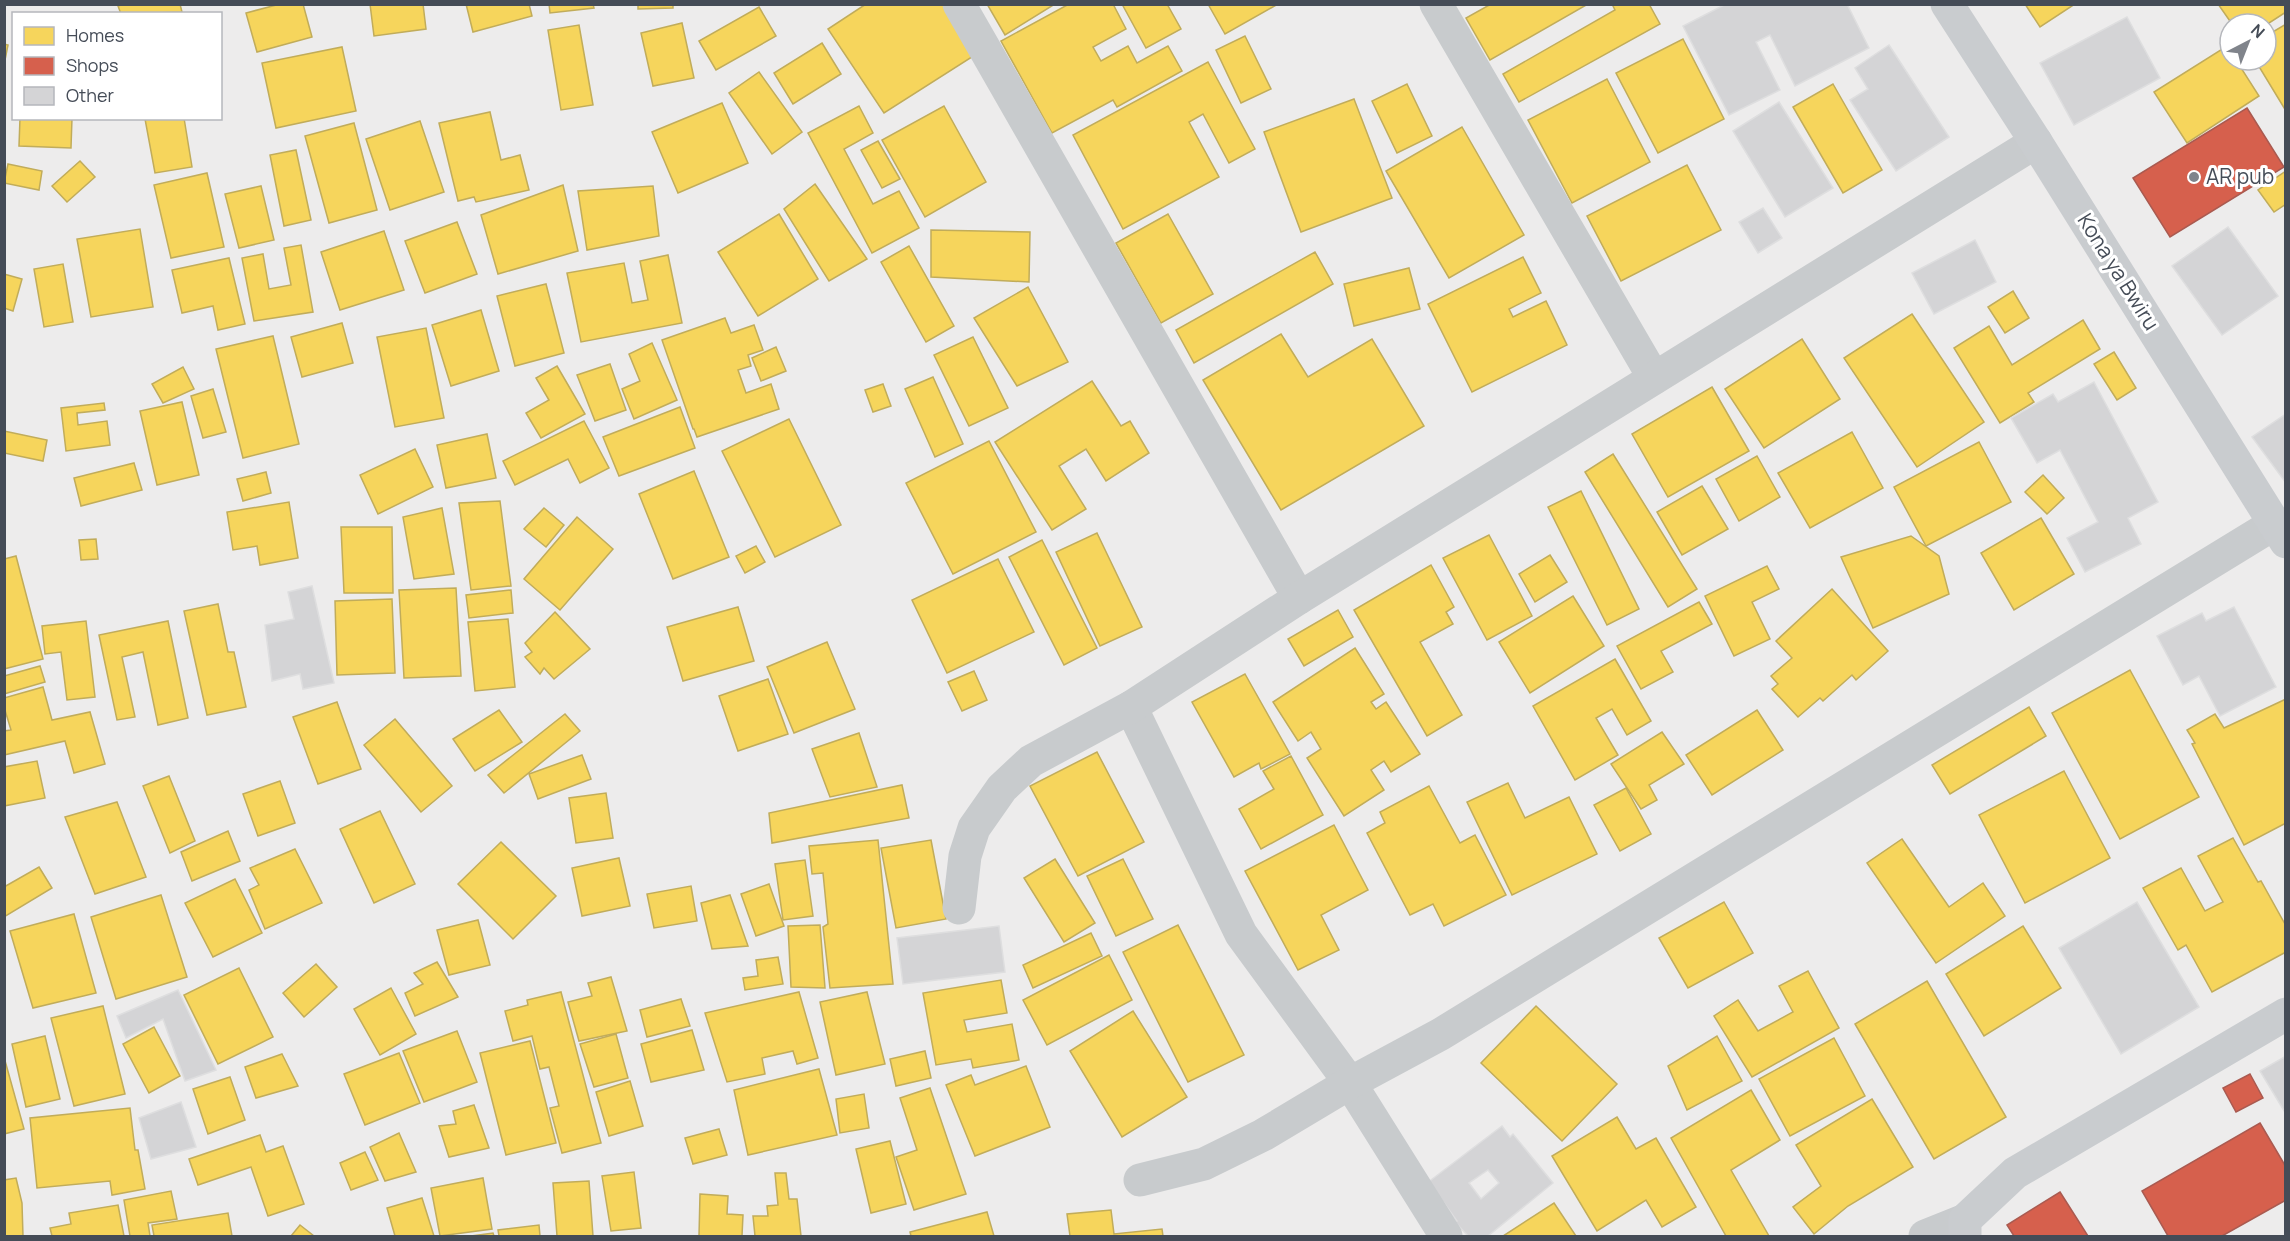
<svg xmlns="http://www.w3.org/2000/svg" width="2290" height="1241" font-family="Manrope,sans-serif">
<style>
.homes{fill:#f6d55c;stroke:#c1ac5a;stroke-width:1.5}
.shops{fill:#d6604d;stroke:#aa5a50;stroke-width:1.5}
.building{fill:#d4d4d6;stroke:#dededf;stroke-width:1.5;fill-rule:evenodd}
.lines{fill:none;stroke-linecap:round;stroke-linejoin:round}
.street{stroke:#c8cbcd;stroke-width:33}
.secondary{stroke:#c9cccf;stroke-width:33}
.poi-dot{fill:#80848b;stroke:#fff;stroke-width:2}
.labels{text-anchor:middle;stroke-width:6;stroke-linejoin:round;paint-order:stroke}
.poi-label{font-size:21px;fill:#454c57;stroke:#fff;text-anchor:start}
.street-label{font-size:21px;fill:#454c57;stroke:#fff}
</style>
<rect width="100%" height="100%" fill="#edecec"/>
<!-- homes -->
<g class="homes">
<polygon points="124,4 180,4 182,12 121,14 118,6"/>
<polygon points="280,4 303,4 312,37 257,52 246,13"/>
<polygon points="370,4 423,4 426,29 374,36"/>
<polygon points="466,4 529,4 532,16 473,32"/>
<polygon points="549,4 593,4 594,8 550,13"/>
<polygon points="638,4 673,4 673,8 638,9"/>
<polygon points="866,4 945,4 975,55 884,113 828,29"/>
<polygon points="987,4 1055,4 1005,35"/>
<polygon points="1069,4 1113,4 1126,29 1093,47 1101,61 1128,46 1137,63 1168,46 1182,71 1117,107 1113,100 1052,133 1001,41"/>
<polygon points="1122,4 1167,4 1181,29 1146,48"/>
<polygon points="1208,4 1278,4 1225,34"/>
<polygon points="1491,4 1588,4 1490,60 1466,18"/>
<polygon points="1612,4 1649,4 1660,24 1519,102 1503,74 1615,10"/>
<polygon points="2025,4 2075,4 2040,27"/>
<polygon points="2218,4 2286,4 2286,12 2266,25 2232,24"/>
<polygon points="759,7 776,36 716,70 699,41"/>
<polygon points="682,23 694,78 653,86 641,33"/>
<polygon points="2286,24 2286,111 2255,60 2266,60 2266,36"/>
<polygon points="579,25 593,105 561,110 548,30"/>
<polygon points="1245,36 1271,89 1241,103 1216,50"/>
<polygon points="1683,39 1724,119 1658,153 1616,73"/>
<polygon points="822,43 841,74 793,104 774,73"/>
<polygon points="4,44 8,45 4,65"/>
<polygon points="2227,46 2230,51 2230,60 2236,60 2259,96 2187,143 2154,92"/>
<polygon points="342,47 356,111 276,128 262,63"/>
<polygon points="1208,62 1255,149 1229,163 1203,114 1189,122 1219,177 1123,229 1073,135"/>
<polygon points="759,72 802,132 772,154 729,93"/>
<polygon points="1607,79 1650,162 1572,203 1528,120"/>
<polygon points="1407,84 1432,136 1397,153 1372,101"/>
<polygon points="1833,84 1882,170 1843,193 1793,107"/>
<polygon points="1354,99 1392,198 1301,232 1264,132"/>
<polygon points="722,103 748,163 678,193 652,132"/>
<polygon points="859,106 873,133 844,149 873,204 899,191 919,228 872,253 808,133"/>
<polygon points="944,106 986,182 925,217 882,140"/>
<polygon points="490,112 501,160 520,155 529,190 476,202 474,197 458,201 439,123"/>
<polygon points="20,118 72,118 71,148 19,146"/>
<polygon points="184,118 192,167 155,173 145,119"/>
<polygon points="420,121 444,192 390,210 366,139"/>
<polygon points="354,123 377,210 329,223 305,136"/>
<polygon points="1462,127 1524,235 1449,278 1386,171"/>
<polygon points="878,141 900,179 882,188 861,150"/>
<polygon points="296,150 311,220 284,226 270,155"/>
<polygon points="80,161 95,177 67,202 52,186"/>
<polygon points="8,164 42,171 39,190 4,183"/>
<polygon points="1687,165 1721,230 1621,281 1587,216"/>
<polygon points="2286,171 2286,204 2274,212 2258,190"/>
<polygon points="207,173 224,247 171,258 154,185"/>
<polygon points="815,184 867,259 829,281 784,209"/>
<polygon points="563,185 578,251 498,274 481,215"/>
<polygon points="261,186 274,240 239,248 225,194"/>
<polygon points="653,186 659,236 587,250 578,191"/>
<polygon points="779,214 818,279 758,316 718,252"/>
<polygon points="1168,214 1213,294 1161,323 1116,243"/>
<polygon points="457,222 477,274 425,293 405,241"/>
<polygon points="140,229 153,307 91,317 77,239"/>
<polygon points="931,230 1030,232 1029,282 931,277"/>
<polygon points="384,231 404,290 340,310 321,252"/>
<polygon points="301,245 313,312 254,321 242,258 263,254 269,289 291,285 284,248"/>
<polygon points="909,246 954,326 926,342 881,262"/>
<polygon points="1315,252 1333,284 1194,363 1176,330"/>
<polygon points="668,255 682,323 581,342 567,273 624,263 632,303 648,300 640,261"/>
<polygon points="1523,257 1541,293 1509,309 1513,317 1546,301 1567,345 1472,392 1428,304"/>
<polygon points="229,258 245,324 218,330 213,306 182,313 172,270"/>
<polygon points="63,264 73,322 44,327 34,269"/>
<polygon points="1409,268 1420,309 1354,326 1344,284"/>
<polygon points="4,274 22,279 13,311 4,308"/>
<polygon points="546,284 564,353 515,366 497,296"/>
<polygon points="1028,287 1068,362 1017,386 974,318"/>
<polygon points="2013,291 2029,318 2005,333 1988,307"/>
<polygon points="481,310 499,371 451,386 432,325"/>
<polygon points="1912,314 1984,422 1917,467 1844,358"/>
<polygon points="725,318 731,333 754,325 763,350 748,355 751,366 738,370 746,393 771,384 779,409 697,437 694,429 693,429 662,340"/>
<polygon points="2083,320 2100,349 2028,393 2034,402 2000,423 1954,348 1989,326 2012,365"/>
<polygon points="342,323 353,363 302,377 291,337"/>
<polygon points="426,328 444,418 395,427 377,337"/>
<polygon points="1281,334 1308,377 1372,339 1424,426 1281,510 1203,380"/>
<polygon points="273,336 299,444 243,458 216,349"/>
<polygon points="973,337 1008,408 969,426 934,355"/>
<polygon points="1802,339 1840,399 1764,448 1725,389"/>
<polygon points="652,343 677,400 634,419 622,389 640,381 629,354"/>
<polygon points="776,347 786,371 761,381 752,358"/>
<polygon points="2114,352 2136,388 2117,400 2094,364"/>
<polygon points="610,364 626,410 595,421 577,375"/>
<polygon points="557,366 585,414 541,438 526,413 549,400 536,378"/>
<polygon points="183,367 194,389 163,403 152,384"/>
<polygon points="933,377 963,444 935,457 905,389"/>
<polygon points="1092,381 1121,426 1130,421 1149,453 1106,481 1086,449 1059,466 1086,509 1052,530 995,442"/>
<polygon points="883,384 891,406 873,412 865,390"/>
<polygon points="1712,387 1749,451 1668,497 1632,434"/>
<polygon points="213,389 226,432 203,438 191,396"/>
<polygon points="182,402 199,475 157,485 140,411"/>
<polygon points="104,403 105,410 77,413 78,425 107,421 110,445 66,451 61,408"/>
<polygon points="680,407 695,448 619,476 603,437"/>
<polygon points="789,419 841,525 775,557 722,451"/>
<polygon points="584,421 609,468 580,483 568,459 515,485 503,461"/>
<polygon points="4,431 47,440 43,461 4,453"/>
<polygon points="1852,432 1883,488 1810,528 1778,473"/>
<polygon points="487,434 496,478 446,488 437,445"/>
<polygon points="989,441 1036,532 953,574 906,483"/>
<polygon points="1979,442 2011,502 1926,546 1894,487"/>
<polygon points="415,449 433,487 378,514 360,475"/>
<polygon points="1613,454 1697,589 1668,607 1585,472"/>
<polygon points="1757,456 1780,497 1739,521 1716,479"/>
<polygon points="134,463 142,490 81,506 74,478"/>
<polygon points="694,471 729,557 673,579 639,494"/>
<polygon points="266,472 271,493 243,501 237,479"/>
<polygon points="2043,475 2064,498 2047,514 2025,492"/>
<polygon points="1702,486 1728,529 1682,555 1657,512"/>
<polygon points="1581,491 1639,609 1607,625 1548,507"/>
<polygon points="500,501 511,586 471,590 459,503"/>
<polygon points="289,502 298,558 260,565 257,546 233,550 227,512"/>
<polygon points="442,508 454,574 414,579 403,517"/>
<polygon points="544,508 564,525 546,547 524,529"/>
<polygon points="577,517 613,549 560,610 524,579"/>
<polygon points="2041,518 2074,574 2014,610 1981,553"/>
<polygon points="341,527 392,527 393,593 344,593"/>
<polygon points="1097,533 1142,627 1100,646 1056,552"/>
<polygon points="1489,535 1532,616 1487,640 1443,558"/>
<polygon points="1911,536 1939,556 1949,594 1873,628 1841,557"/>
<polygon points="96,539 98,559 81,560 79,540"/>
<polygon points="1042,540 1097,648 1064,665 1009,557"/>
<polygon points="756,546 765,562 745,573 736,556"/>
<polygon points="1550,555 1567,582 1535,602 1519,574"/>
<polygon points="16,556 43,659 4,669 4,559"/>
<polygon points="998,559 1034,632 947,673 912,600"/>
<polygon points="1431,565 1454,607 1446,612 1453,624 1420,642 1462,715 1427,736 1354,610"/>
<polygon points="1767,566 1779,589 1752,602 1770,639 1734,656 1705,596"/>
<polygon points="456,588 461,676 404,678 399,590"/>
<polygon points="1832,589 1888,651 1856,680 1852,675 1823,701 1820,698 1798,717 1772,689 1778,684 1771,676 1792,658 1776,641"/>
<polygon points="511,590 513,613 469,618 466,595"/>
<polygon points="1573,596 1604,646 1530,693 1499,642"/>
<polygon points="392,599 395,673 337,675 335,601"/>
<polygon points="1699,602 1712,624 1661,651 1673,672 1641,689 1617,646"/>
<polygon points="218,604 228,652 234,652 246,707 207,715 184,611"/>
<polygon points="738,607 754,661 683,681 667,627"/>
<polygon points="1338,610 1353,637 1304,666 1288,639"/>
<polygon points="555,612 590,649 554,679 544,668 540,674 525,657 532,652 525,643"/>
<polygon points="508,619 515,687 475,691 468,622"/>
<polygon points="86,621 95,697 67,700 61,652 45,654 42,626"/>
<polygon points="168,621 188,718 158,725 143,652 122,657 135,717 117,720 99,635"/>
<polygon points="827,642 855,709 794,733 767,667"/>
<polygon points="1355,648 1384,694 1371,702 1376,709 1386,702 1420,754 1391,772 1384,761 1371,770 1384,790 1344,816 1307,758 1321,749 1311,732 1298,741 1273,702"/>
<polygon points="1615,659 1651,721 1627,735 1612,709 1596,718 1618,755 1575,780 1533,706"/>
<polygon points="40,666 45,682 4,694 4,676"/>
<polygon points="2130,670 2199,797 2120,839 2052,713"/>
<polygon points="974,671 987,700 962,711 948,682"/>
<polygon points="1245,674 1290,754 1261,769 1259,763 1234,777 1192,702"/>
<polygon points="768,679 788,734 738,751 719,696"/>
<polygon points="43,687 52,720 90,712 105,764 74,773 65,741 4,755 4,731 11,730 4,707 4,698"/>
<polygon points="2286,699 2286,823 2244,845 2192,744 2195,743 2187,730 2215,714 2224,728"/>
<polygon points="337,702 361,769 318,784 293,717"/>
<polygon points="2029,707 2046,736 1950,794 1932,765"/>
<polygon points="499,710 522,742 475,771 453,739"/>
<polygon points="1757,710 1783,750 1712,795 1686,755"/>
<polygon points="565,714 580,731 504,793 488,775"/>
<polygon points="395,719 452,786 421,812 364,745"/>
<polygon points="1662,732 1684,764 1649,785 1657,800 1641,809 1611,764"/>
<polygon points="859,733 877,787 830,797 812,749"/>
<polygon points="1097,752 1144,842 1078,876 1030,786"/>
<polygon points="582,755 591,779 538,799 529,774"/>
<polygon points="1291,756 1323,815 1261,849 1239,809 1274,789 1263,771"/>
<polygon points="37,761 45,798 4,806 4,767"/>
<polygon points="2064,771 2110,858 2025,903 1979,815"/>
<polygon points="169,776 195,841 170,853 143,786"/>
<polygon points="280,781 295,823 258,836 243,794"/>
<polygon points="1508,783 1525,818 1569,797 1597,854 1512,895 1467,802"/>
<polygon points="902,785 909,818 772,843 769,813"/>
<polygon points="1429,786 1460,843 1475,835 1506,895 1444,926 1433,904 1410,915 1367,833 1385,823 1380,812"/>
<polygon points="1626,788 1651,834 1620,851 1594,805"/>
<polygon points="606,793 613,838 576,843 569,798"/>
<polygon points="117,802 146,877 95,894 65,817"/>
<polygon points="380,811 415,884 374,903 340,829"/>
<polygon points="1334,825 1368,890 1321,915 1339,950 1298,970 1245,871"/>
<polygon points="228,831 240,861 192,881 181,852"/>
<polygon points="2233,838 2258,882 2261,881 2286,926 2286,952 2212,992 2186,945 2178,950 2143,888 2181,868 2205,911 2223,902 2198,856"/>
<polygon points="1902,839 1949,907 1983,883 2005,916 1936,963 1867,863"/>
<polygon points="878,840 893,984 830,988 823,927 828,924 823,873 812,874 809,846"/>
<polygon points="931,840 946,919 896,928 881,848"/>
<polygon points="501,842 556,896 513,939 458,884"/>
<polygon points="295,849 322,903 265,929 249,890 259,885 250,868"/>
<polygon points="619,858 630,906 582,916 572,868"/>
<polygon points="1055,859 1095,923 1064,942 1024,878"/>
<polygon points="1123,859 1153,919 1116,936 1087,876"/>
<polygon points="805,860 813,916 783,920 775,864"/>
<polygon points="39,867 52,888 4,917 4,887"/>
<polygon points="235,879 262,933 213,957 185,903"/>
<polygon points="769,884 784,926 756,936 741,894"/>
<polygon points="691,886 697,921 654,928 647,894"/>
<polygon points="161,895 187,977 116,999 91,917"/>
<polygon points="730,895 748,946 712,949 701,903"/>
<polygon points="1724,902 1753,953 1688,988 1659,938"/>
<polygon points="74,914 96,993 33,1008 10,931"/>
<polygon points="478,920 490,965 449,975 437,930"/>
<polygon points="820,925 825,988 791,987 788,926"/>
<polygon points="1178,925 1244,1055 1188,1082 1123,952"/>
<polygon points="2023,926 2061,988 1984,1036 1946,974"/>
<polygon points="1091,933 1102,956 1033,988 1023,965"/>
<polygon points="1109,955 1132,1000 1047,1045 1023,1000"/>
<polygon points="778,957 783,984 745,990 743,978 758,976 756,960"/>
<polygon points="437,962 458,997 415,1016 405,993 423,984 414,973"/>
<polygon points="316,964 337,987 304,1017 283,993"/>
<polygon points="239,968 273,1037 218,1064 184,995"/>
<polygon points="1808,971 1839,1028 1752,1077 1714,1016 1738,1000 1758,1031 1793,1012 1779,986"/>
<polygon points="611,977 627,1031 579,1041 568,1002 592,996 588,983"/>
<polygon points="1001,980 1007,1013 964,1020 967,1032 1012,1024 1019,1060 973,1068 971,1059 936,1065 923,993"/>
<polygon points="1927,981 2006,1117 1934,1159 1855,1024"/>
<polygon points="391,988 416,1034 380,1055 354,1009"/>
<polygon points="561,992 601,1143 562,1153 550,1108 559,1106 549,1067 540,1069 532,1036 513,1041 505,1011 528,1005 527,1000"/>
<polygon points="799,992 818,1058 797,1064 793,1051 762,1058 765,1074 727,1082 705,1013"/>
<polygon points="867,992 885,1064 836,1075 820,1002"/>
<polygon points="681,999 690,1026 647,1037 640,1010"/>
<polygon points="103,1006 125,1094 74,1106 51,1018"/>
<polygon points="1536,1006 1617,1084 1562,1141 1481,1063"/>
<polygon points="1133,1011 1187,1097 1122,1137 1070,1051"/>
<polygon points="154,1027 180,1076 149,1093 123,1044"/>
<polygon points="692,1030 704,1070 651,1082 641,1044"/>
<polygon points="457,1031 477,1082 424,1102 403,1051"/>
<polygon points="616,1034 628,1078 594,1087 580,1044"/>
<polygon points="45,1036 60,1099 26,1107 12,1044"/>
<polygon points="1717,1036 1742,1081 1687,1110 1668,1066"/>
<polygon points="1834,1038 1865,1096 1790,1136 1759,1079"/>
<polygon points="530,1041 556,1143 506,1155 480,1053"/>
<polygon points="925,1051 931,1078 896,1086 890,1059"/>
<polygon points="399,1053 420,1103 365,1125 344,1074"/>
<polygon points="282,1054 298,1086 256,1098 245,1067"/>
<polygon points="4,1057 24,1129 4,1134"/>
<polygon points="1026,1066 1050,1127 975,1156 946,1085 971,1075 975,1085"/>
<polygon points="819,1069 837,1135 748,1155 734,1090"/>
<polygon points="230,1077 245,1120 208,1134 193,1089"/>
<polygon points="630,1081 643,1126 609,1136 596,1092"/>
<polygon points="930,1088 966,1194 914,1210 896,1157 917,1150 900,1098"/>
<polygon points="1751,1090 1780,1140 1731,1170 1769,1236 1726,1236 1671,1138"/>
<polygon points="864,1094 869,1128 840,1133 836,1099"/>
<polygon points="1872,1099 1913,1167 1848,1206 1814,1234 1793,1207 1821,1186 1796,1145"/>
<polygon points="474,1105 489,1148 449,1157 439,1126 456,1124 453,1111"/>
<polygon points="130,1108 135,1150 138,1150 145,1189 112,1195 110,1181 37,1188 30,1118"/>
<polygon points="1617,1117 1636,1149 1656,1138 1696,1207 1662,1227 1646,1200 1597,1231 1552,1156"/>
<polygon points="719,1129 727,1155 693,1164 685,1138"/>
<polygon points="399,1133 416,1172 385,1181 370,1147"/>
<polygon points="260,1135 266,1152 283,1146 304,1204 268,1216 251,1167 198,1185 189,1159"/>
<polygon points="890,1141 906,1204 871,1213 856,1149"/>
<polygon points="365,1152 378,1180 351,1190 340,1163"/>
<polygon points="634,1172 641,1228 611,1231 602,1176"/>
<polygon points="775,1173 786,1173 789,1199 797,1199 801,1236 755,1236 753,1216 768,1216 767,1206 778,1205"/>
<polygon points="16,1178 22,1203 23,1236 4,1236 4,1180"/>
<polygon points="483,1178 492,1229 440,1236 431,1188"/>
<polygon points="589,1181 593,1236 557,1236 553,1183"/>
<polygon points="171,1191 177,1219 148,1223 150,1236 130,1236 124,1200"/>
<polygon points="700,1194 728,1196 727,1214 743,1215 742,1236 699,1236"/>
<polygon points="422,1198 434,1236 395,1236 387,1208"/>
<polygon points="1554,1203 1576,1236 1503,1236"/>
<polygon points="118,1205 124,1236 52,1236 50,1228 71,1224 69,1213"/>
<polygon points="1111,1210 1114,1234 1162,1229 1163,1236 1070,1236 1067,1214"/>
<polygon points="987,1212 994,1236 911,1236 910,1232"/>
<polygon points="228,1213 232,1236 154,1236 152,1225"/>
<polygon points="300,1225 314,1236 291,1236"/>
<polygon points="539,1225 540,1236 499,1236 498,1230"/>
<polygon points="493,1233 494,1236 471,1236"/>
</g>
<!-- shops -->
<g class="shops">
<polygon points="2247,108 2284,167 2170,237 2133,178"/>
<polygon points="2250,1074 2263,1098 2236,1112 2223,1088"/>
<polygon points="2260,1123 2286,1167 2286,1200 2222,1236 2168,1236 2142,1191"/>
<polygon points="2060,1192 2088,1236 2014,1236 2007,1225"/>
</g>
<!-- building -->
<g class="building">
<polygon points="1726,4 1847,4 1869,48 1795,86 1770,35 1756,42 1780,90 1729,115 1683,26"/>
<polygon points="2127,17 2160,78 2074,125 2040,63"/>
<polygon points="1889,45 1949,137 1896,171 1850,100 1868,89 1855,68"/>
<polygon points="1779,102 1833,188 1785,217 1733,131"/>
<polygon points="1763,208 1782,238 1758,253 1739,222"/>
<polygon points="2228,227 2278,296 2222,335 2172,266"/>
<polygon points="1975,240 1996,282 1934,314 1912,273"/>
<polygon points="2094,382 2158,502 2128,518 2141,544 2085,572 2067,538 2098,522 2060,450 2037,463 2011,418 2053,394 2058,402"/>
<polygon points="2286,414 2286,483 2252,437"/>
<polygon points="312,586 334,683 303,689 300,674 272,681 265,625 294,619 288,592"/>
<polygon points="2234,607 2276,687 2220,716 2199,676 2183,685 2157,636 2202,613 2206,621"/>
<polygon points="2137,902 2199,1007 2121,1054 2059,948"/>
<polygon points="999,926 1005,972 903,984 897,938"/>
<polygon points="178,990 216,1070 185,1081 163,1019 126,1038 117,1016"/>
<polygon points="2286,1056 2286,1114 2260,1071"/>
<polygon points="181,1102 196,1147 151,1159 139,1118"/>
<path d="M1502 1126 1510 1137 1513 1134 1553 1183 1488 1236H1468L1455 1222 1457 1221 1444 1203 1427 1183ZM1488 1170 1499 1183 1481 1199 1469 1183Z"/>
</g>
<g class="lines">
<!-- street -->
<g class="street">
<polyline points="959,4 1299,598"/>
<polyline points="1436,4 1654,378"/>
<polyline points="1131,707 1241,934 1350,1083 1446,1236"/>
<polyline points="959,908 965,856 974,828 1002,788 1031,761 1131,707 1299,598 2036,142"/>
<polyline points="1140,1180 1204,1164 1263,1135 1350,1083 1441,1034 2274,524"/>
<polyline points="1925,1236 1965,1220"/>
</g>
<!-- secondary -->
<g class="secondary">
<polyline points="1947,4 2036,142 2286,542"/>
<polyline points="1965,1236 1965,1220 2015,1173 2286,1014"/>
</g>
</g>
<!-- markers -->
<circle class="poi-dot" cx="2194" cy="177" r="6"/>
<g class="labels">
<!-- poi labels -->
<g class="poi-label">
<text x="2206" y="184">AR pub</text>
</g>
<!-- street labels -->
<g class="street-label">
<text transform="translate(2118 272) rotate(58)" y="7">Kona ya Bwiru</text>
</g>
</g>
<!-- border -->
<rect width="2290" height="1241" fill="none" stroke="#454c57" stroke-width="12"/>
<!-- legend -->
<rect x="12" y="12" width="210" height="108" fill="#ffffff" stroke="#b5b7bc" stroke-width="1.5"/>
<rect x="24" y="27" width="30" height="18" fill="#f6d55c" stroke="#b5b7bc" stroke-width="1.5"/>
<text x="66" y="42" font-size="18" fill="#454c57">Homes</text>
<rect x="24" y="57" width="30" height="18" fill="#d6604d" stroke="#b5b7bc" stroke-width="1.5"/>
<text x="66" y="72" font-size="18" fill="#454c57">Shops</text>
<rect x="24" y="87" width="30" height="18" fill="#d4d4d6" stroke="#b5b7bc" stroke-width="1.5"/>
<text x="66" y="102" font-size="18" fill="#454c57">Other</text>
<!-- north arrow -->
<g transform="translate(2248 42) rotate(42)"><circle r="28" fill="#ffffff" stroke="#b5b7bc" stroke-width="1.5"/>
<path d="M0-4.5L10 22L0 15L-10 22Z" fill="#80848b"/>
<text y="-9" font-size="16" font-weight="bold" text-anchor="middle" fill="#454c57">N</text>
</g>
</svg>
